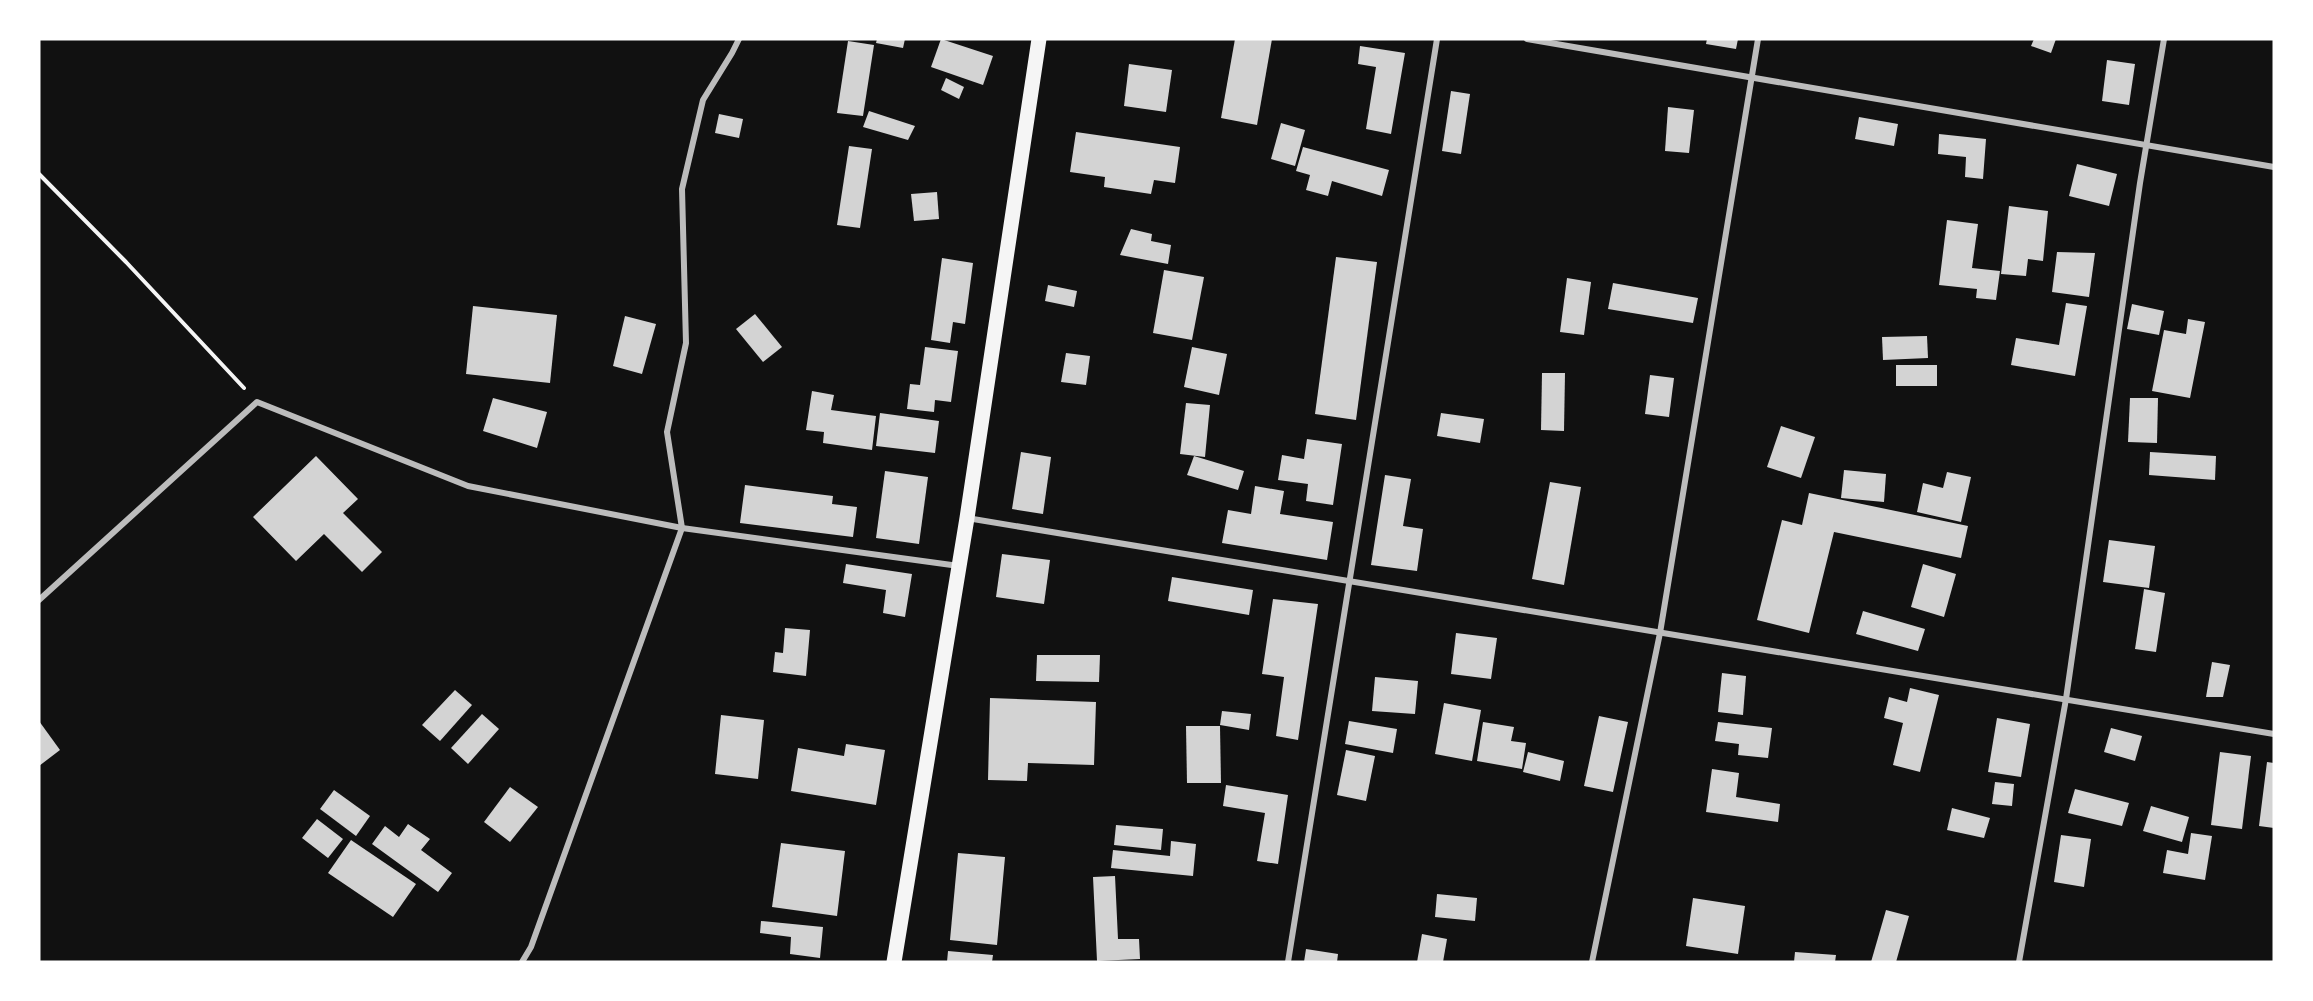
<svg xmlns="http://www.w3.org/2000/svg" width="2313" height="1001" font-family="Bitter,serif">
<style>
.building{fill:#d3d3d3}
.lines{fill:none;stroke-linecap:round;stroke-linejoin:round}
.path{stroke:#f5f5f5;stroke-width:4}
.minor{stroke:#bcbcbc;stroke-width:6}
.primary{stroke:#f5f5f5;stroke-width:15}
</style>
<rect width="100%" height="100%" fill="#111"/>
<!-- building -->
<g class="building">
<polygon points="877,39 905,39 903,48 876,43"/>
<polygon points="941,39 993,56 983,85 931,67"/>
<polygon points="1235,39 1272,39 1257,125 1221,118"/>
<polygon points="1707,39 1738,39 1736,49 1706,44"/>
<polygon points="2034,39 2056,39 2051,53 2031,46"/>
<polygon points="848,41 874,45 863,116 837,113"/>
<polygon points="1360,46 1405,53 1391,134 1366,129 1376,67 1358,64"/>
<polygon points="2107,60 2135,64 2129,105 2102,101"/>
<polygon points="1129,64 1172,70 1166,112 1124,106"/>
<polygon points="946,78 964,87 959,99 941,90"/>
<polygon points="1451,91 1470,94 1461,154 1442,151"/>
<polygon points="1668,107 1694,110 1689,153 1665,151"/>
<polygon points="869,111 915,126 908,140 863,127"/>
<polygon points="719,114 743,119 739,138 715,133"/>
<polygon points="1859,117 1898,124 1894,146 1855,139"/>
<polygon points="1281,123 1305,130 1295,166 1271,159"/>
<polygon points="1076,132 1180,147 1175,183 1154,180 1151,194 1104,187 1105,177 1070,172"/>
<polygon points="1939,134 1986,139 1983,179 1965,177 1966,157 1938,154"/>
<polygon points="849,146 872,149 860,228 837,225"/>
<polygon points="1303,147 1389,170 1382,196 1332,181 1328,196 1306,190 1310,175 1296,171"/>
<polygon points="2077,164 2117,174 2109,206 2069,196"/>
<polygon points="937,192 939,219 914,221 911,194"/>
<polygon points="2009,206 2048,211 2043,261 2028,259 2026,276 2001,274"/>
<polygon points="1947,220 1978,224 1972,268 2000,271 1996,300 1976,298 1977,289 1939,285"/>
<polygon points="1131,229 1152,234 1151,241 1171,245 1168,264 1120,255"/>
<polygon points="2057,252 2095,253 2089,297 2052,292"/>
<polygon points="1336,257 1377,262 1356,420 1315,414"/>
<polygon points="942,258 973,263 965,324 953,322 950,343 931,340"/>
<polygon points="1164,270 1204,277 1192,340 1153,333"/>
<polygon points="1567,278 1591,282 1584,335 1560,332"/>
<polygon points="1613,283 1698,298 1693,323 1608,309"/>
<polygon points="1048,285 1077,291 1074,307 1045,301"/>
<polygon points="2066,303 2087,306 2075,376 2011,365 2016,338 2059,345"/>
<polygon points="2132,304 2164,311 2159,335 2127,329"/>
<polygon points="473,306 557,315 550,383 466,374"/>
<polygon points="755,314 782,347 763,362 736,329"/>
<polygon points="625,316 656,324 642,374 613,366"/>
<polygon points="2188,319 2205,322 2190,398 2152,391 2164,330 2186,334"/>
<polygon points="1927,336 1928,358 1883,360 1882,337"/>
<polygon points="925,347 958,351 951,402 935,400 934,412 907,409 910,384 920,385"/>
<polygon points="1192,347 1227,354 1219,395 1184,387"/>
<polygon points="1066,353 1090,356 1086,385 1061,382"/>
<rect x="1896" y="365" width="41" height="21"/>
<polygon points="1542,373 1565,373 1564,431 1541,430"/>
<polygon points="1650,375 1674,378 1669,417 1645,414"/>
<polygon points="812,391 834,395 831,410 876,416 872,450 823,443 824,432 806,430"/>
<polygon points="493,398 547,412 537,448 483,431"/>
<polygon points="2130,398 2158,398 2157,443 2128,442"/>
<polygon points="1186,403 1210,405 1205,457 1180,454"/>
<polygon points="880,413 939,421 935,453 876,446"/>
<polygon points="1441,413 1484,419 1480,443 1437,436"/>
<polygon points="1781,426 1815,437 1801,478 1767,467"/>
<polygon points="1307,439 1342,444 1333,505 1306,501 1308,484 1278,480 1282,455 1304,459"/>
<polygon points="1021,452 1051,457 1043,514 1012,509"/>
<polygon points="2150,452 2216,456 2215,480 2149,475"/>
<polygon points="316,456 358,499 343,513 382,552 362,572 324,534 296,561 253,517"/>
<polygon points="1194,456 1244,471 1238,490 1187,475"/>
<polygon points="1844,470 1886,474 1884,502 1841,498"/>
<polygon points="885,471 928,477 919,544 876,538"/>
<polygon points="1947,472 1971,477 1961,522 1917,512 1923,483 1943,488"/>
<polygon points="1385,475 1411,479 1403,526 1423,529 1417,571 1371,565"/>
<polygon points="1550,482 1581,487 1564,585 1532,579"/>
<polygon points="745,485 833,496 832,504 857,507 853,537 740,523"/>
<polygon points="1255,486 1284,491 1280,514 1333,522 1327,560 1222,543 1228,510 1251,514"/>
<polygon points="1809,493 1968,526 1961,558 1834,532 1809,633 1757,620 1782,520 1802,525"/>
<polygon points="2109,540 2155,546 2149,588 2103,582"/>
<polygon points="1002,554 1050,560 1044,604 996,597"/>
<polygon points="846,564 912,574 905,617 883,613 886,590 843,583"/>
<polygon points="1923,564 1956,574 1944,617 1911,607"/>
<polygon points="1172,577 1253,590 1249,615 1168,601"/>
<polygon points="2144,589 2165,593 2156,652 2135,649"/>
<polygon points="1273,599 1318,604 1298,740 1276,736 1284,677 1262,674"/>
<polygon points="1863,611 1925,629 1918,651 1856,634"/>
<polygon points="785,628 810,630 806,676 773,672 775,652 783,653"/>
<polygon points="1456,633 1497,638 1491,679 1451,674"/>
<polygon points="1037,655 1100,655 1099,682 1036,681"/>
<polygon points="2212,662 2230,665 2223,697 2206,697"/>
<polygon points="1722,673 1746,676 1743,715 1718,712"/>
<polygon points="1375,677 1418,681 1415,714 1372,711"/>
<polygon points="1910,688 1939,695 1920,772 1893,765 1903,723 1884,718 1889,697 1907,702"/>
<polygon points="455,690 472,705 440,741 422,725"/>
<polygon points="990,698 1096,702 1094,765 1028,763 1027,781 988,780"/>
<polygon points="1444,703 1481,710 1472,761 1435,754"/>
<polygon points="1222,711 1251,714 1249,730 1220,725"/>
<polygon points="482,714 499,729 468,764 451,748"/>
<polygon points="721,715 764,720 758,779 715,774"/>
<polygon points="1599,716 1628,722 1613,792 1584,786"/>
<polygon points="1997,718 2030,724 2021,777 1988,772"/>
<polygon points="39,721 60,750 39,766"/>
<polygon points="1349,721 1397,729 1393,753 1345,744"/>
<polygon points="1483,722 1514,727 1511,741 1526,743 1522,769 1477,761"/>
<polygon points="1718,722 1772,728 1768,758 1738,755 1739,744 1715,741"/>
<polygon points="1186,726 1220,726 1221,783 1187,783"/>
<polygon points="2111,728 2142,736 2135,761 2104,752"/>
<polygon points="846,744 885,750 876,805 791,791 798,748 844,756"/>
<polygon points="1346,750 1375,756 1366,801 1337,795"/>
<polygon points="1528,752 1564,761 1560,781 1523,772"/>
<polygon points="2220,752 2251,756 2242,829 2211,825"/>
<polygon points="2267,762 2274,763 2274,828 2259,826"/>
<polygon points="1712,769 1739,773 1736,797 1780,804 1778,822 1706,812"/>
<polygon points="1995,782 2014,784 2012,806 1992,804"/>
<polygon points="1226,785 1288,795 1278,864 1257,861 1265,813 1223,806"/>
<polygon points="510,787 538,807 510,842 484,822"/>
<polygon points="2075,789 2129,803 2122,826 2068,813"/>
<polygon points="334,790 370,816 356,836 320,809"/>
<polygon points="2151,806 2189,817 2182,842 2143,831"/>
<polygon points="1952,808 1990,818 1984,838 1947,830"/>
<polygon points="317,819 343,839 328,858 302,838"/>
<polygon points="408,824 430,839 421,850 452,873 438,892 372,844 385,826 399,837"/>
<polygon points="1116,825 1163,829 1161,850 1114,845"/>
<polygon points="2191,833 2212,836 2205,880 2163,873 2167,850 2188,854"/>
<polygon points="2061,835 2091,839 2084,887 2054,882"/>
<polygon points="351,840 416,884 393,917 328,873"/>
<polygon points="1171,841 1196,844 1193,876 1111,868 1113,850 1170,856"/>
<polygon points="781,843 845,851 837,916 772,907"/>
<polygon points="958,853 1005,857 997,945 950,940"/>
<polygon points="1115,876 1118,939 1139,939 1140,959 1097,961 1093,877"/>
<polygon points="1437,894 1477,898 1475,921 1435,917"/>
<polygon points="1693,898 1745,906 1738,954 1686,946"/>
<polygon points="1886,910 1909,916 1896,962 1871,962"/>
<polygon points="761,921 823,927 820,958 790,954 791,937 760,933"/>
<polygon points="1422,934 1447,939 1443,962 1417,962"/>
<polygon points="1306,949 1338,954 1337,962 1304,962"/>
<polygon points="948,951 993,955 992,962 947,962"/>
<polygon points="1795,952 1836,955 1835,962 1794,962"/>
</g>
<g class="lines">
<!-- path -->
<polyline class="path" points="39,174 126,262 244,388"/>
<!-- minor -->
<g class="minor">
<polyline points="1527,39 2274,167"/>
<polyline points="967,518 2274,734"/>
<polyline points="39,600 257,402 468,486 682,528 959,566"/>
<polyline points="522,962 531,947 682,528 667,432 686,343 682,189 703,100 732,53 739,39"/>
<polyline points="1288,962 1437,39"/>
<polyline points="1592,962 1660,633 1758,39"/>
<polyline points="2019,962 2066,699 2140,183 2164,39"/>
</g>
<!-- primary -->
<polyline class="primary" points="894,962 967,518 1039,39"/>
</g>
<!-- border -->
<rect width="2313" height="1001" fill="none" stroke="#ffffff" stroke-width="81"/>
</svg>
